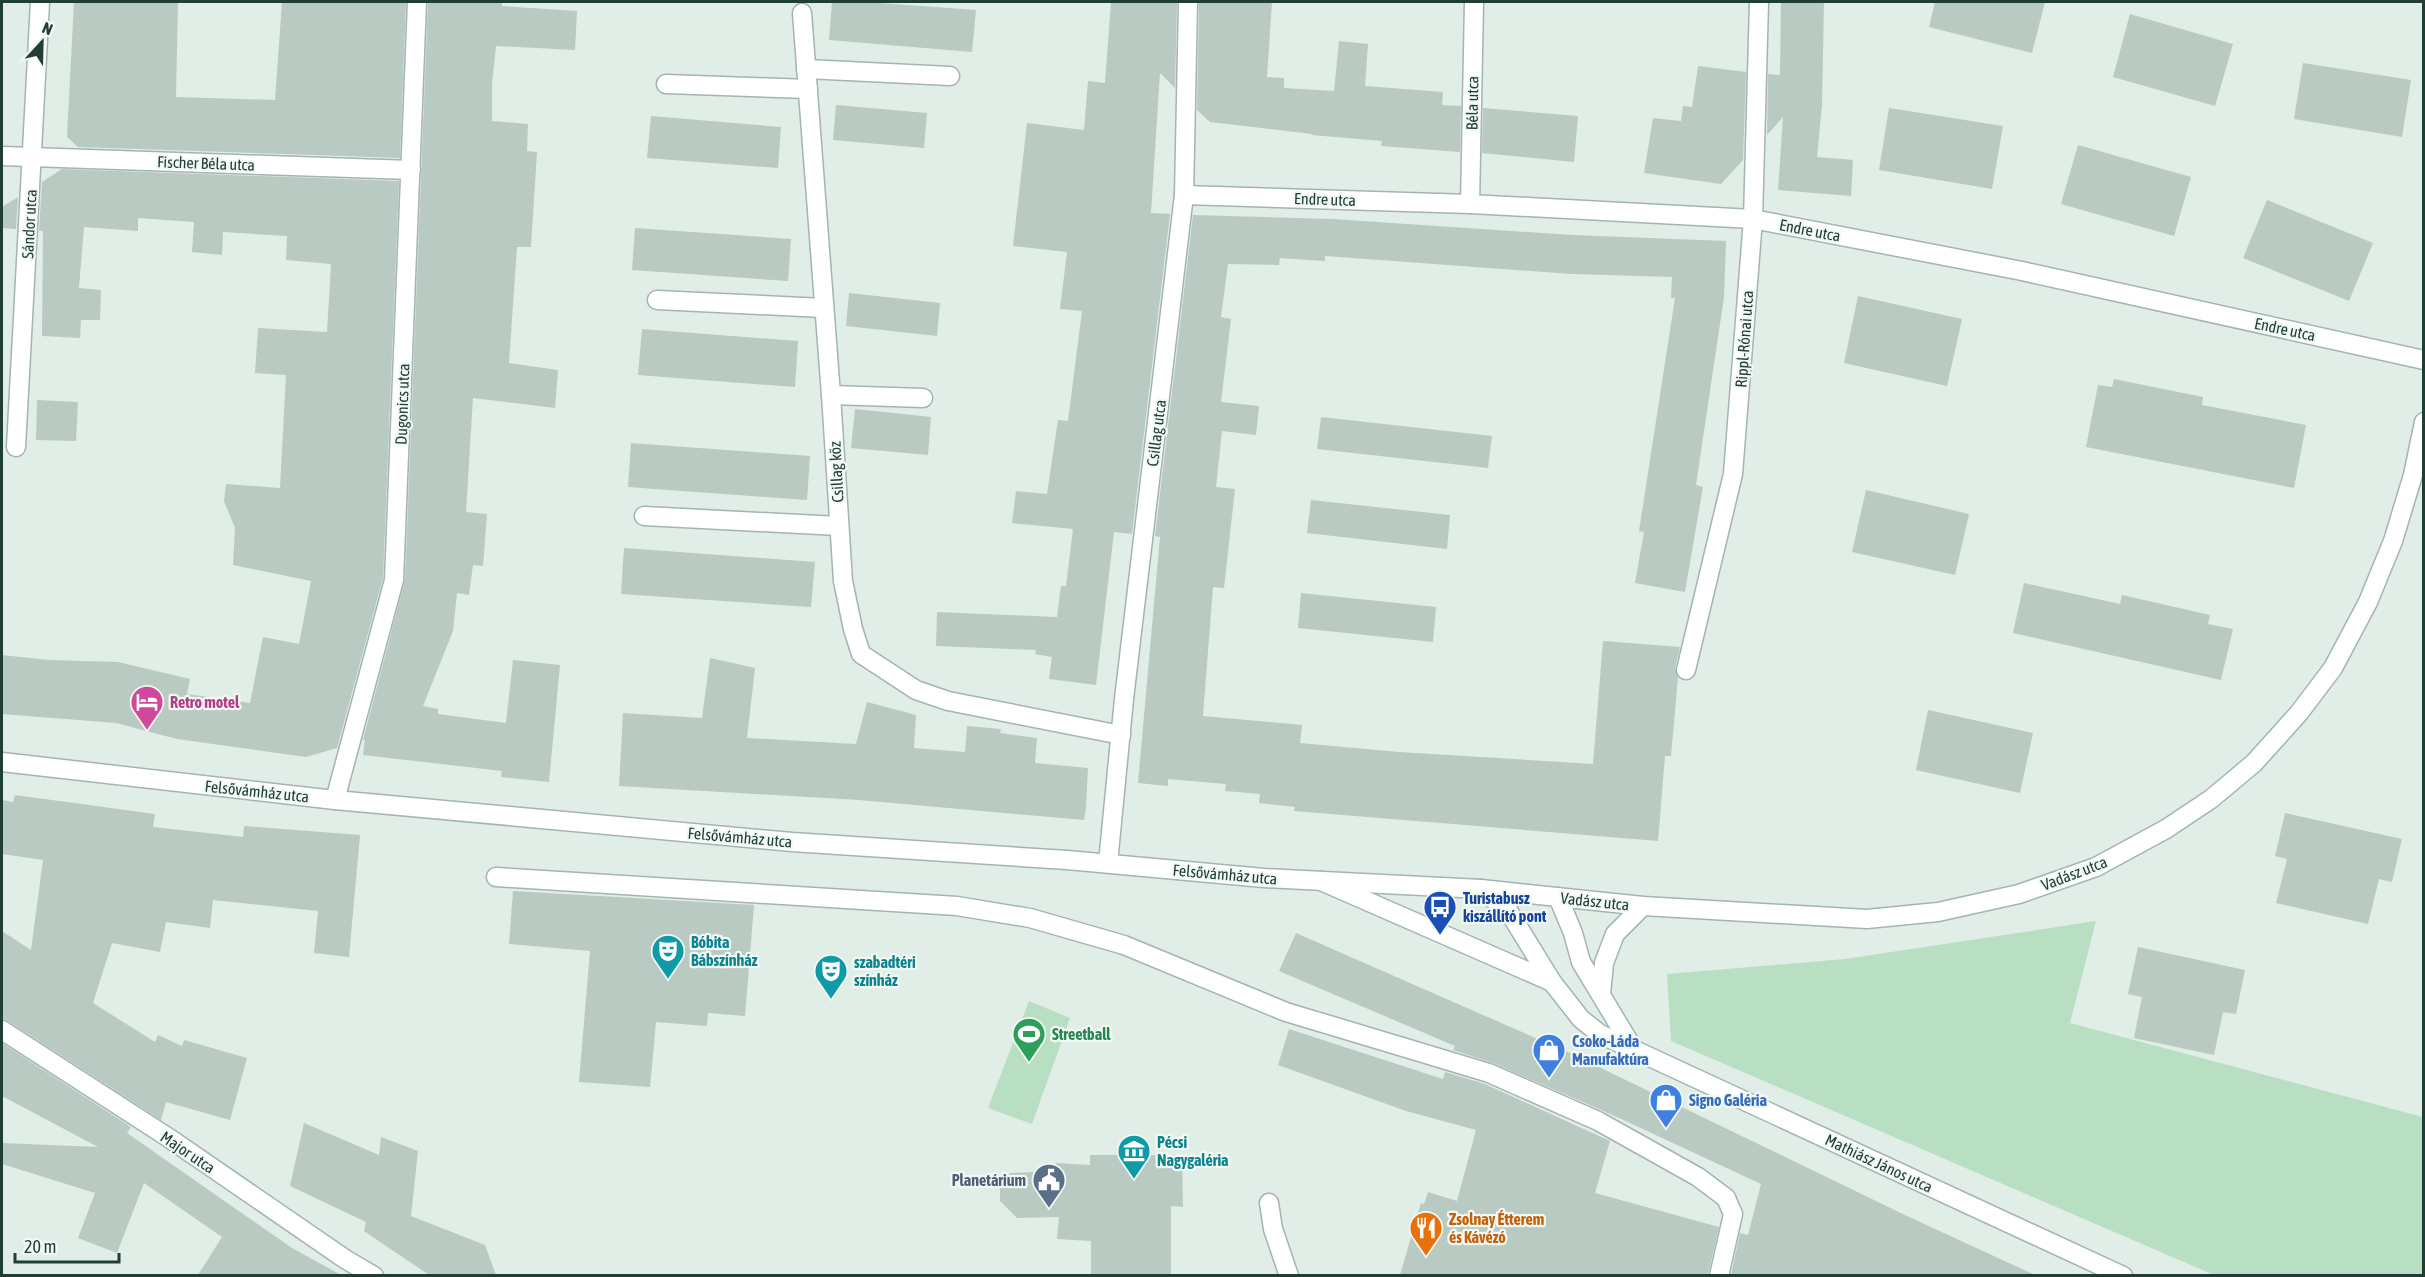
<svg xmlns="http://www.w3.org/2000/svg" width="2425" height="1277" font-family="'Asap Condensed',sans-serif">
<style>
.green{fill:#b9dfc3}
.building{fill:#b9cac3}
.lines{fill:none;stroke-linecap:round;stroke-linejoin:round}
.pedestrian-casing{stroke:#a3b5ae;stroke-width:21}
.minor-casing{stroke:#a3b5ae;stroke-width:21}
.tertiary-casing{stroke:#a3b5ae;stroke-width:21}
.pedestrian{stroke:#fff;stroke-width:18}
.minor{stroke:#fff;stroke-width:18}
.tertiary{stroke:#fff;stroke-width:18}
.labels{text-anchor:middle;stroke-width:4.5;stroke-linejoin:round;paint-order:stroke}
.street-label{font-size:16px;fill:#203e36;stroke:#f2f9f5}
.hotel-label{font-size:16px;font-weight:bold;fill:#b23c85;stroke:#f2f9f5;text-anchor:start}
.transit-label{font-size:16px;font-weight:bold;fill:#164399;stroke:#f2f9f5;text-anchor:start}
.culture-label{font-size:16px;font-weight:bold;fill:#0d838f;stroke:#f2f9f5;text-anchor:start}
.leisure-label{font-size:16px;font-weight:bold;fill:#27864d;stroke:#f2f9f5;text-anchor:start}
.shop-label{font-size:16px;font-weight:bold;fill:#366cbe;stroke:#f2f9f5;text-anchor:start}
.service-label{font-size:16px;font-weight:bold;fill:#4e5e75;stroke:#f2f9f5;text-anchor:end}
.food-label{font-size:16px;font-weight:bold;fill:#c56008;stroke:#f2f9f5;text-anchor:start}
</style>
<rect width="100%" height="100%" fill="#e1ede7"/>
<!-- green -->
<g class="green">
<polygon points="2096,921 2070,1023 2423,1117 2423,1275 2214,1275 1671,1041 1667,974 1845,959"/>
<polygon points="1029,1001 1070,1018 1032,1124 988,1108"/>
</g>
<!-- building -->
<g class="building">
<polygon points="74,2 178,2 176,97 275,100 282,2 406,2 400,158 78,147 67,137"/>
<polygon points="428,2 502,2 502,6 577,11 575,50 496,46 492,84 492,121 528,124 527,151 537,152 531,247 517,247 509,363 558,370 555,408 473,398 466,512 487,514 483,566 473,565 469,595 457,593 453,631 423,706 438,709 438,714 506,723 513,660 560,665 549,782 501,777 502,771 363,755 365,740 363,740 405,580"/>
<polygon points="832,2 866,2 976,10 972,52 829,40"/>
<polygon points="1111,2 1177,2 1175,88 1160,73 1151,213 1170,214 1132,534 1114,532 1096,685 1049,679 1052,657 1035,654 1036,650 936,646 937,612 1057,617 1061,586 1066,586 1073,529 1012,523 1016,491 1047,494 1058,420 1068,421 1082,311 1060,309 1067,252 1013,246 1027,123 1084,130 1088,81 1105,83"/>
<polygon points="1199,2 1272,2 1267,77 1284,78 1284,88 1334,91 1339,41 1368,44 1365,86 1443,92 1442,105 1461,106 1460,152 1381,146 1382,141 1312,135 1312,134 1210,122 1197,110"/>
<polygon points="1781,2 1824,2 1822,105 1817,157 1853,160 1851,196 1778,190 1783,117 1767,135 1768,74 1780,75"/>
<polygon points="1935,2 2045,2 2032,53 1929,27"/>
<polygon points="2130,14 2233,44 2215,106 2113,77"/>
<polygon points="2303,63 2411,80 2402,137 2294,119"/>
<polygon points="1698,66 1746,72 1743,160 1721,184 1644,173 1653,118 1681,121 1683,106 1692,107"/>
<polygon points="836,105 927,113 924,148 833,140"/>
<polygon points="1483,108 1578,116 1574,162 1482,153"/>
<polygon points="1889,108 2003,126 1992,189 1879,170"/>
<polygon points="651,116 781,127 778,168 647,158"/>
<polygon points="2078,145 2191,177 2174,236 2061,204"/>
<polygon points="62,169 399,181 383,578 337,748 306,757 177,739 116,723 2,714 2,655 49,660 118,662 190,679 187,694 250,703 263,637 299,644 311,581 233,565 235,528 224,501 226,484 280,488 286,375 255,373 258,328 327,332 331,264 286,260 287,236 223,232 222,255 192,252 194,222 138,218 138,231 84,227 79,288 101,290 100,320 81,320 80,338 42,336 43,231 39,231 42,182"/>
<polygon points="18,197 16,229 2,228 2,207"/>
<polygon points="2267,200 2373,243 2349,301 2243,258"/>
<polygon points="1193,215 1332,219 1573,235 1726,241 1724,297 1696,485 1703,487 1685,592 1635,583 1644,532 1639,531 1675,298 1671,298 1672,277 1572,274 1325,256 1325,261 1280,258 1279,265 1228,264 1221,317 1231,319 1221,402 1259,406 1256,435 1222,431 1216,487 1235,489 1224,588 1213,587 1203,716 1302,725 1300,743 1399,752 1593,764 1603,641 1680,647 1675,668 1678,677 1671,756 1665,756 1658,841 1294,811 1295,807 1259,803 1260,794 1225,791 1226,784 1168,779 1168,786 1138,783 1160,537 1155,536"/>
<polygon points="635,228 791,239 788,281 632,270"/>
<polygon points="849,293 940,303 937,336 846,326"/>
<polygon points="1858,296 1962,319 1947,386 1844,363"/>
<polygon points="642,329 798,341 795,387 638,375"/>
<polygon points="2114,379 2203,397 2202,405 2306,425 2294,488 2086,447 2098,385 2112,387"/>
<polygon points="37,400 78,402 76,441 36,440"/>
<polygon points="855,409 931,417 928,455 851,448"/>
<polygon points="1321,417 1492,436 1488,468 1317,449"/>
<polygon points="631,443 810,456 807,500 628,487"/>
<polygon points="1866,490 1969,514 1955,575 1852,552"/>
<polygon points="1311,500 1450,515 1447,549 1307,533"/>
<polygon points="624,548 815,562 811,607 621,594"/>
<polygon points="2024,583 2120,604 2122,595 2210,615 2208,624 2233,629 2221,680 2013,633"/>
<polygon points="1301,593 1436,607 1433,642 1298,628"/>
<polygon points="710,658 755,668 747,738 856,744 867,702 916,715 914,748 965,752 967,726 1001,729 1000,733 1037,738 1035,763 1088,768 1086,808 1084,820 859,800 619,786 623,713 702,718"/>
<polygon points="1928,710 2033,733 2020,793 1916,770"/>
<polygon points="15,795 155,814 153,827 243,837 244,826 360,835 349,957 314,953 318,911 213,900 210,928 166,922 160,952 112,943 93,1003 155,1042 158,1035 182,1046 184,1040 247,1058 230,1120 166,1102 161,1120 8,1021 2,1019 2,931 31,950 43,860 2,854 2,800 13,802"/>
<polygon points="2285,813 2402,839 2392,882 2379,879 2368,924 2276,903 2287,859 2275,856"/>
<polygon points="513,891 754,905 745,1016 708,1013 707,1026 656,1022 650,1087 579,1082 590,951 509,944"/>
<polygon points="1296,933 1572,1054 1907,1216 2035,1275 1731,1275 1740,1233 1748,1235 1761,1184 1617,1117 1493,1063 1453,1050 1455,1046 1279,971"/>
<polygon points="2138,947 2245,970 2236,1014 2223,1012 2214,1055 2134,1038 2142,997 2128,994"/>
<polygon points="1289,1029 1443,1079 1445,1072 1485,1084 1610,1141 1595,1193 1719,1227 1708,1275 1400,1275 1421,1203 1424,1204 1428,1192 1457,1201 1476,1130 1406,1111 1278,1065"/>
<polygon points="2,1043 131,1127 127,1133 292,1248 341,1275 198,1275 222,1237 144,1183 117,1253 78,1238 95,1193 2,1164 2,1143 98,1147 2,1096"/>
<polygon points="304,1123 379,1155 381,1137 418,1151 411,1216 485,1245 496,1275 429,1275 364,1231 366,1222 290,1186"/>
<polygon points="1090,1155 1182,1155 1183,1207 1171,1206 1171,1275 1091,1275 1091,1241 1057,1239 1059,1217 1017,1218 1000,1201 1000,1183 1010,1173 1055,1171 1056,1163 1090,1165"/>
</g>
<g class="lines">
<!-- pedestrian casing -->
<g class="pedestrian-casing">
<g id="pedestrian">
<polyline points="496,877 957,906 1030,918 1124,945 1286,1012 1489,1073 1598,1121 1698,1177 1726,1198 1733,1214 1719,1276"/>
<polyline points="1269,1203 1273,1229 1289,1276"/>
</g>
</g>
<!-- minor casing -->
<g class="minor-casing">
<g id="minor">
<polyline points="802,13 831,395 843,581 853,629 861,654 916,690 948,701 1121,735"/>
<polyline points="806,69 950,76"/>
<polyline points="666,84 808,89"/>
<polyline points="2,156 411,170"/>
<polyline points="1184,195 1470,204 1753,219 2022,271 2424,360"/>
<polyline points="1470,204 1474,2"/>
<polyline points="657,300 824,308"/>
<polyline points="831,395 923,398"/>
<polyline points="16,447 40,2"/>
<polyline points="644,516 839,526"/>
<polyline points="1686,670 1733,474 1753,219 1759,2"/>
<polyline points="335,800 394,580 417,2"/>
<polyline points="1108,863 1124,699 1184,195 1188,2"/>
<polyline points="1321,881 1552,982"/>
<polyline points="2,1030 169,1138 345,1259 374,1276"/>
</g>
</g>
<!-- tertiary casing -->
<g class="tertiary-casing">
<g id="tertiary">
<polyline points="2,762 335,800 792,842 1067,860 1264,878 1481,889 1643,906 1867,919 1938,912 2019,894 2096,867 2166,829 2211,799 2254,763 2299,713 2333,668 2368,602 2393,541 2413,475 2424,422"/>
<polyline points="1481,889 1509,912 1552,982 1581,1019 1600,1034 2123,1276"/>
<polyline points="1558,897 1573,933 1581,962 1634,1050"/>
<polyline points="1601,994 1604,963 1615,934 1643,906"/>
</g>
</g>
<!-- pedestrian -->
<use href="#pedestrian" class="pedestrian"/>
<!-- minor -->
<use href="#minor" class="minor"/>
<!-- tertiary -->
<use href="#tertiary" class="tertiary"/>
</g>
<!-- icons -->
<defs>
<g id="hotel-pin" transform="scale(1.725)"><path d="M0 17L-7.5 6A9.5 9.5 0 1 1 7.5 6Z" fill="#d1479c" stroke="#f2f9f5"/><path d="M-6-4.5h1.5V1H6V5H4.5V3h-9V5H-6ZM-4 0a1.8 1.8 0 1 1 3.6 0ZM.5 0V-2.5h3Q6-2.5 6 0Z" fill="#fff"/></g>
<g id="bus-pin" transform="scale(1.725)"><path d="M0 17L-7.5 6A9.5 9.5 0 1 1 7.5 6Z" fill="#1a4fb4" stroke="#f2f9f5"/><path d="M-5-6H5V4H4V6H2V4H-2V6H-4V4H-5ZM-3.5-4V0h7V-4ZM-3.5 1.2v1.5H-2V1.2ZM2 1.2v1.5H3.5V1.2Z" fill="#fff"/></g>
<g id="theatre-pin" transform="scale(1.725)"><path d="M0 17L-7.5 6A9.5 9.5 0 1 1 7.5 6Z" fill="#0f9aa8" stroke="#f2f9f5"/><path d="M-5-5.5Q0-4 5-5.5V0Q5 5 0 6Q-5 5-5 0ZM-3.3-2.5H-1v1.5H-3.3ZM1-2.5H3.3v1.5H1ZM-2.8 1Q0 5.5 2.8 1Z" fill="#fff"/></g>
<g id="stadium-pin" transform="scale(1.725)"><path d="M0 17L-7.5 6A9.5 9.5 0 1 1 7.5 6Z" fill="#2e9e5b" stroke="#f2f9f5"/><path d="M0-5a6.5 5 0 1 0 0 10a6.5 5 0 1 0 0-10ZM-3.5-1.8h7v3.6h-7Z" fill="#fff"/></g>
<g id="shop-pin" transform="scale(1.725)"><path d="M0 17L-7.5 6A9.5 9.5 0 1 1 7.5 6Z" fill="#3f7fe0" stroke="#f2f9f5"/><path d="M-5-2.5h2.3a2.7 3.5 0 0 1 5.4 0H5L5.5 6h-11ZM-1.5-2.5h3a1.5 2.3 0 0 0-3 0Z" fill="#fff"/></g>
<g id="museum-pin" transform="scale(1.725)"><path d="M0 17L-7.5 6A9.5 9.5 0 1 1 7.5 6Z" fill="#0f9aa8" stroke="#f2f9f5"/><path d="M0-6L6-3V-2H-6V-3ZM-5-1h2V3h-2ZM-1-1h2V3h-2ZM3-1h2V3H3ZM-6 4H6V6H-6Z" fill="#fff"/></g>
<g id="civic-pin" transform="scale(1.725)"><path d="M0 17L-7.5 6A9.5 9.5 0 1 1 7.5 6Z" fill="#5c6f8a" stroke="#f2f9f5"/><path d="M-.6-6.5H3V-4.5H.6V-3L4-1V1h2V6H-6V1h2V-1L-.6-3ZM-1.2 2.5V6h2.4V2.5Z" fill="#fff"/></g>
<g id="restaurant-pin" transform="scale(1.725)"><path d="M0 17L-7.5 6A9.5 9.5 0 1 1 7.5 6Z" fill="#e8710a" stroke="#f2f9f5"/><path d="M-5-6h1v4h1v-4h1v4h1v-4h1v5L-1.5 .5V6h-2V.5L-5-1ZM5-6V6H3V1.5H1.5Q1.5-4 5-6Z" fill="#fff"/></g>
</defs>
<g fill-rule="evenodd">
<use href="#hotel-pin" x="147" y="702"/>
<use href="#bus-pin" x="1440" y="907"/>
<use href="#theatre-pin" x="668" y="951"/>
<use href="#theatre-pin" x="831" y="971"/>
<use href="#stadium-pin" x="1029" y="1034"/>
<use href="#shop-pin" x="1549" y="1050"/>
<use href="#shop-pin" x="1666" y="1100"/>
<use href="#museum-pin" x="1134" y="1151"/>
<use href="#civic-pin" x="1049" y="1180"/>
<use href="#restaurant-pin" x="1426" y="1228"/>
</g>
<g class="labels">
<!-- street labels -->
<g class="street-label">
<text transform="translate(1472 103) rotate(-89)" y="6">Béla utca</text>
<text transform="translate(206 163) rotate(2)" y="6">Fischer Béla utca</text>
<text transform="translate(1325 199) rotate(2)" y="6">Endre utca</text>
<text transform="translate(29 224) rotate(-87)" y="6">Sándor utca</text>
<text transform="translate(1810 230) rotate(11)" y="6">Endre utca</text>
<text transform="translate(2285 329) rotate(12)" y="6">Endre utca</text>
<text transform="translate(1744 339) rotate(-86)" y="6">Rippl-Rónai utca</text>
<text transform="translate(402 404) rotate(-88)" y="6">Dugonics utca</text>
<text transform="translate(1156 433) rotate(-83)" y="6">Csillag utca</text>
<text transform="translate(836 472) rotate(-93)" y="6">Csillag köz</text>
<text transform="translate(257 791) rotate(6)" y="6">Felsővámház utca</text>
<text transform="translate(740 837) rotate(5)" y="6">Felsővámház utca</text>
<text transform="translate(2074 873) rotate(-21)" y="6">Vadász utca</text>
<text transform="translate(1225 874) rotate(5)" y="6">Felsővámház utca</text>
<text transform="translate(1595 901) rotate(6)" y="6">Vadász utca</text>
<text transform="translate(188 1152) rotate(34)" y="6">Major utca</text>
<text transform="translate(1879 1163) rotate(25)" y="6">Mathiász János utca</text>
</g>
<!-- hotel labels -->
<g class="hotel-label">
<text x="170" y="708">Retro motel</text>
</g>
<!-- transit labels -->
<g class="transit-label">
<text x="1463" y="904">Turistabusz<tspan x="1463" dy="18">kiszállító pont</tspan></text>
</g>
<!-- culture labels -->
<g class="culture-label">
<text x="691" y="948">Bóbita<tspan x="691" dy="18">Bábszínház</tspan></text>
<text x="854" y="968">szabadtéri<tspan x="854" dy="18">színház</tspan></text>
<text x="1157" y="1148">Pécsi<tspan x="1157" dy="18">Nagygaléria</tspan></text>
</g>
<!-- leisure labels -->
<g class="leisure-label">
<text x="1052" y="1040">Streetball</text>
</g>
<!-- shop labels -->
<g class="shop-label">
<text x="1572" y="1047">Csoko-Láda<tspan x="1572" dy="18">Manufaktúra</tspan></text>
<text x="1689" y="1106">Signo Galéria</text>
</g>
<!-- service labels -->
<g class="service-label">
<text x="1026" y="1186">Planetárium</text>
</g>
<!-- food labels -->
<g class="food-label">
<text x="1449" y="1225">Zsolnay Étterem<tspan x="1449" dy="18">és Kávézó</tspan></text>
</g>
</g>
<!-- border -->
<rect width="2425" height="1277" fill="none" stroke="#203e36" stroke-width="6"/>
<!-- north arrow -->
<g transform="translate(42 42) rotate(22)" stroke="#f2f9f5" stroke-width="4.5" paint-order="stroke">
<path d="M0-4.5L10 22L0 15L-10 22Z" fill="#203e36"/>
<text y="-9" font-size="16" font-weight="bold" text-anchor="middle" fill="#203e36">N</text>
</g>
<!-- scale -->
<path d="M15 1253v9h104v-9" fill="none" stroke="#203e36" stroke-width="3"/>
<text x="24" y="1253" font-size="18" fill="#203e36" stroke="#f2f9f5" stroke-width="4.5" paint-order="stroke">20 m</text>
</svg>
